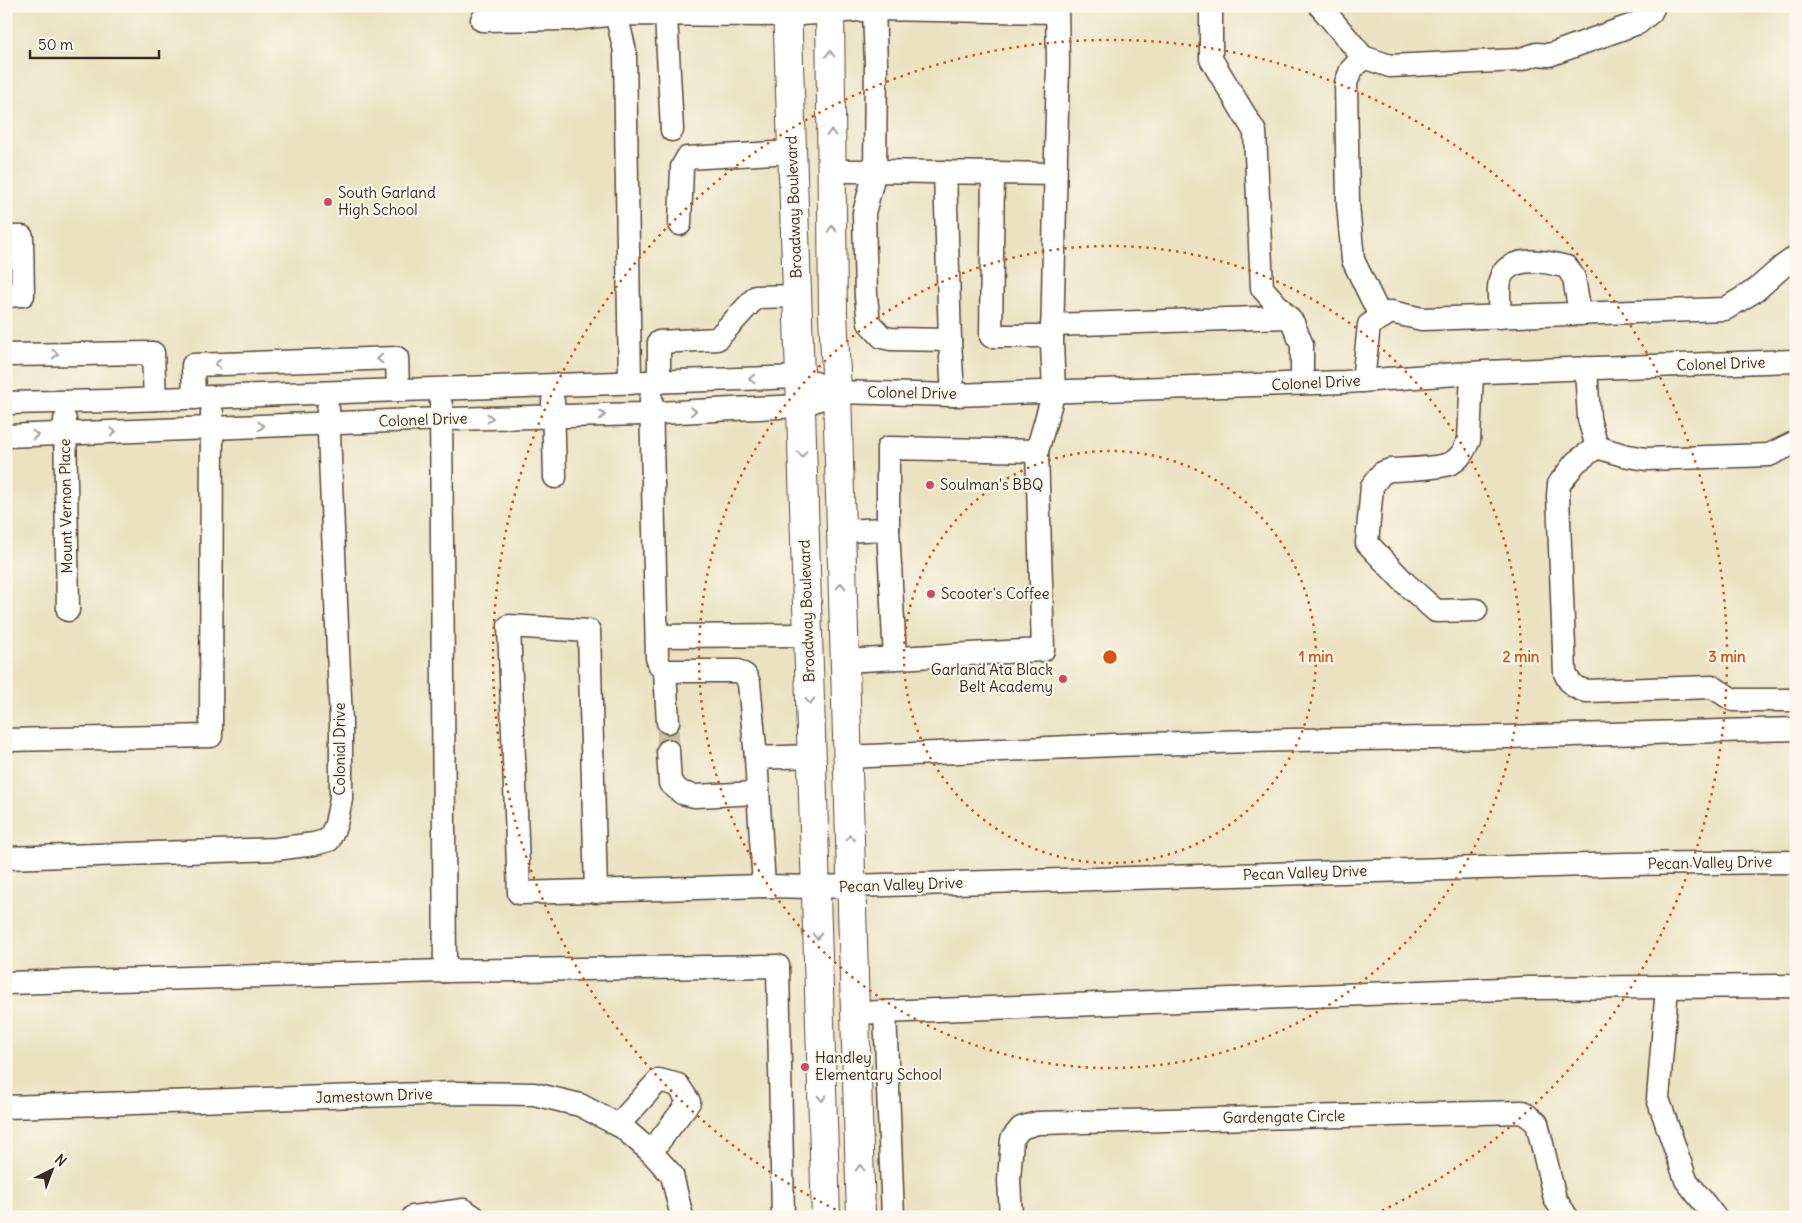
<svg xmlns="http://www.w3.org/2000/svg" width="1802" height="1223" font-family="Delius,sans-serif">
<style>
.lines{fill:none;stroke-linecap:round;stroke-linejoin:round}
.minor-tunnel{stroke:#c7bda0;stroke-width:22;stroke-dasharray:22 11;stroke-linecap:butt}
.minor-casing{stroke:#554636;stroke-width:25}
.major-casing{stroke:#554636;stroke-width:30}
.minor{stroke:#fff;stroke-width:22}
.major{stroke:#fff;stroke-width:28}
.oneway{stroke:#a79f9a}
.ring{fill:none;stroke:#d7540e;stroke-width:2.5;stroke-dasharray:2.5 5}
.poi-dot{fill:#d1495b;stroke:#fbf7ec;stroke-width:2}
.labels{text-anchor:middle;stroke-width:4.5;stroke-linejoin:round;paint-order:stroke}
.poi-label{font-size:15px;fill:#3b2a1e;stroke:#fbf7ec;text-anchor:start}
.street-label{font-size:15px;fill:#3b2a1e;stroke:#fbf7ec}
.centre{fill:#d7540e;stroke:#fbf7ec;stroke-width:2.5}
.ring-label{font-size:15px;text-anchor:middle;font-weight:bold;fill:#d7540e;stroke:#fbf7ec;stroke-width:4.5;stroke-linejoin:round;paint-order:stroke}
</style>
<rect width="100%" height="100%" fill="#fbf7ec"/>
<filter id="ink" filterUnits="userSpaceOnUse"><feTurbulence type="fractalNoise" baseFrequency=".02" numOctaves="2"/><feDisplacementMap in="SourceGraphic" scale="10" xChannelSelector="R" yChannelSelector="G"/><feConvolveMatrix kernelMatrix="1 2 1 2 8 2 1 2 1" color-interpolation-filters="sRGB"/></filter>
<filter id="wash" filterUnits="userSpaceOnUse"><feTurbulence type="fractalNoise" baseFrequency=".0096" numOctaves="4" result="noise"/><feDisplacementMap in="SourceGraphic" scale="20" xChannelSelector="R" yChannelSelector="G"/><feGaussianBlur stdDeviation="1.12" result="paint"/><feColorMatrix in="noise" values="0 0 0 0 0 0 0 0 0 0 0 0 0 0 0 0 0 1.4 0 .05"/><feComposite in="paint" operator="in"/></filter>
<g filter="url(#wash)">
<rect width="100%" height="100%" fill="#eae2c1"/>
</g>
<g filter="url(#ink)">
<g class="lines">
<!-- minor-tunnel -->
<polyline class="minor-tunnel" points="668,722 668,751"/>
<!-- minor casing -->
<g class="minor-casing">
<g id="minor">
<polyline points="873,6 874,9 1057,12"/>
<polyline points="1211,6 1211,59 1255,132 1262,288 1293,323 1302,345 1302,383"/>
<polyline points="1320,6 1363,57 1390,66 1518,60 1537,54 1549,55 1638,23 1651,12 1654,6"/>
<polyline points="616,14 625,51 630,383"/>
<polyline points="666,15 672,130"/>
<polyline points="482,20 572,19 616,14 787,15 874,9 876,64 875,171 831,171"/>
<polyline points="1363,57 1351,70 1346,83 1348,204 1353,260 1381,318"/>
<polyline points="945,172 950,340 891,339 882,337 869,323 866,297 864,213 875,171 1055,174"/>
<polyline points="993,173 991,336 1052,336"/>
<polyline points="680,224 682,167 687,158 792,152"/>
<polyline points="6,237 22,237 23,295 6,296"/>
<path d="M1500 317C1500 305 1496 284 1503 273 1516 255 1549 262 1567 267L1574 278 1580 314"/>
<polyline points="1052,325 1288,317"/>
<polyline points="950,340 953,395"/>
<polyline points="6,355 153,353 155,399"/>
<polyline points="1586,368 1589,419 1597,447 1623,455 1646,459 1769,455 1796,442"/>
<path d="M1472 373 1469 440C1465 449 1460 460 1449 464 1435 469 1406 469 1390 470L1382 473 1372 486 1367 543 1406 584 1436 611 1476 610"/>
<polyline points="1363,381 1369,325 1391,312 1422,319 1725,309 1756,290 1782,267 1796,257"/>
<polyline points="659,382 659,342 717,339 756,297 797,296"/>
<polyline points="194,398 193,365 397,358 398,390"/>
<polyline points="651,398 657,658 660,666 665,671 738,671 745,675 749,683 756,758"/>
<polyline points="553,401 555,477"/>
<polyline points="6,403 109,401 312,393 800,377 837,392 953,395 1345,382 1485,372 1796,361"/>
<polyline points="441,405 445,971"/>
<polyline points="65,420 68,610"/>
<polyline points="6,436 416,420 641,414 733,409 801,406 837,392"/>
<path d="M1597 447 1576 462 1559 484 1558 496 1565 673C1570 684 1574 688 1586 691L1713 687 1733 700H1796"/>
<polyline points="888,529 888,448 1037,451"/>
<polyline points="840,531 888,529 895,658"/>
<polyline points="657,636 808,635"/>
<polyline points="844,661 1043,650 1037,451 1054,392 1052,343 1058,62 1057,6"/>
<polyline points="665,671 668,722"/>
<polyline points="6,740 211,736 212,413"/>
<polyline points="668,751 670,783 682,793 695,796 758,793"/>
<polyline points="812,756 756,758 764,886 815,887 1624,864 1796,862"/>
<polyline points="847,757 1114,745 1291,740 1504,737 1796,729"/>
<polyline points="6,858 276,849 314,844 329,840 336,824 341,799 341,722 328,409"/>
<polyline points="596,892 589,631 509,626 519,893 764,886"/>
<polyline points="6,983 445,971 778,966 783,1217"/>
<polyline points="1667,987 1658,1099 1686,1180 1715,1217"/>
<polyline points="885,1012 893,1217"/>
<polyline points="855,1013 1529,988 1796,986"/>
<polyline points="6,1107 456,1093 534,1094 580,1105 622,1127 651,1152 672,1175 682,1217"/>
<polyline points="618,1125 659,1080 678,1085 689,1102 651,1152"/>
<polyline points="413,1217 464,1210 474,1217"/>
<polyline points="1011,1217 1009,1180 1012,1139 1021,1128 1037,1123 1523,1112 1537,1123 1555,1199 1567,1217"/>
</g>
</g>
<!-- major casing -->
<g class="major-casing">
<g id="major">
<polyline points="787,6 800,377 826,1217"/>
<polyline points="830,6 833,314 837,392 861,1217"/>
</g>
</g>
<!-- minor -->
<use href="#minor" class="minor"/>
<!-- major -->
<use href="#major" class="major"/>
</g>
<!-- one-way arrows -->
<defs><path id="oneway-chevron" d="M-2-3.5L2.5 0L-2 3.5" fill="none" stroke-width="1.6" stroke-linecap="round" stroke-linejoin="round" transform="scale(1.25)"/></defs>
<g class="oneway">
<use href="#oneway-chevron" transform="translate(830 54) rotate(-90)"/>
<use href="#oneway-chevron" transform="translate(831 133) rotate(-91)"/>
<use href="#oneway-chevron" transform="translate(832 229) rotate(-91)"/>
<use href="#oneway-chevron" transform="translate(55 354) rotate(-1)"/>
<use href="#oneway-chevron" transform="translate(380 359) rotate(178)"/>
<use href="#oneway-chevron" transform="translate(218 364) rotate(178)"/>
<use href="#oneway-chevron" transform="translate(752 379) rotate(178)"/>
<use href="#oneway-chevron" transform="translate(693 411) rotate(-3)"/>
<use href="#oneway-chevron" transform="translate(602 415) rotate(-1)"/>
<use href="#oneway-chevron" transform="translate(490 418) rotate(-1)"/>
<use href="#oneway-chevron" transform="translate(261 426) rotate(-2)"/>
<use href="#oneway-chevron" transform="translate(113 432) rotate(-3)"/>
<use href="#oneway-chevron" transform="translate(35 435) rotate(-2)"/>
<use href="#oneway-chevron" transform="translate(802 454) rotate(88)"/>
<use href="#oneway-chevron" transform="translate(841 586) rotate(-91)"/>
<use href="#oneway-chevron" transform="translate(810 701) rotate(88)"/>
<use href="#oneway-chevron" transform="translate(850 838) rotate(-92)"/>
<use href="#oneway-chevron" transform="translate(817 936) rotate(88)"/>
<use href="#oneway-chevron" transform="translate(822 1098) rotate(88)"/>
<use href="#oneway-chevron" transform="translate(860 1168) rotate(-92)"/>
</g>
</g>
<!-- distance rings -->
<g class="ring">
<circle cx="1110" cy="657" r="206"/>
<circle cx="1110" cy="657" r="411"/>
<path d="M849 1216A617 617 0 1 1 1371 1216"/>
</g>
<!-- markers -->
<g class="poi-dot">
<circle cx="328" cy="202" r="5"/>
<circle cx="930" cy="485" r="5"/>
<circle cx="931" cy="594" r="5"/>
<circle cx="1063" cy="679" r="5"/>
<circle cx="805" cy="1067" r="5"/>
</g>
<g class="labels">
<!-- poi labels -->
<g class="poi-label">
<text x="338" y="198">South Garland<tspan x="338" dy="17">High School</tspan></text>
<text x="940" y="490">Soulman's BBQ</text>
<text x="941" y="599">Scooter's Coffee</text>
<text x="1053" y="675" text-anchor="end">Garland Ata Black<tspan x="1053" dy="17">Belt Academy</tspan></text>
<text x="815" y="1063">Handley<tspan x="815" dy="17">Elementary School</tspan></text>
</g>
<!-- street labels -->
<g class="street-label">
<text transform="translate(794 207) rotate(-92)" y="5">Broadway Boulevard</text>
<text transform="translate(1721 364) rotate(-2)" y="5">Colonel Drive</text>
<text transform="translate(1316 383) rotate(-3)" y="5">Colonel Drive</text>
<text transform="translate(912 393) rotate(1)" y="5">Colonel Drive</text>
<text transform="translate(423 420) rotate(-2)" y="5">Colonel Drive</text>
<text transform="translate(66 506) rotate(-91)" y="5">Mount Vernon Place</text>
<text transform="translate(807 611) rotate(-92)" y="5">Broadway Boulevard</text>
<text transform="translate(340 749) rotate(-90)" y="5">Colonial Drive</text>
<text transform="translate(1710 863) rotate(-1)" y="5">Pecan Valley Drive</text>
<text transform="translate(1305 873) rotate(-2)" y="5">Pecan Valley Drive</text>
<text transform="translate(901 885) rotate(-2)" y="5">Pecan Valley Drive</text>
<text transform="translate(374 1096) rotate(-2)" y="5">Jamestown Drive</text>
<text transform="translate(1284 1117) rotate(-1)" y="5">Gardengate Circle</text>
</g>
</g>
<circle cx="1110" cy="657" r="8" class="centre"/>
<g class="ring-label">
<text x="1316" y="662">1 min</text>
<text x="1521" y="662">2 min</text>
<text x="1727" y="662">3 min</text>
</g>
<!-- margin -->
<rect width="1802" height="1223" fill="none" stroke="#fbf7ec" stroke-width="25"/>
<!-- north arrow -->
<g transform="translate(52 1170) rotate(42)" stroke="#fbf7ec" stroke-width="4" paint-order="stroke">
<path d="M0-4L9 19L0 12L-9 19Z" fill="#3b2a1e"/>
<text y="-8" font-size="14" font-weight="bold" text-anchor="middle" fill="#3b2a1e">N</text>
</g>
<!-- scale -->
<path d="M30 50v8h129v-8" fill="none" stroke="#3b2a1e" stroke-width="2.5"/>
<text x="38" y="50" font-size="15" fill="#3b2a1e" stroke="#fbf7ec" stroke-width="4" paint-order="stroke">50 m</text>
</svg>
